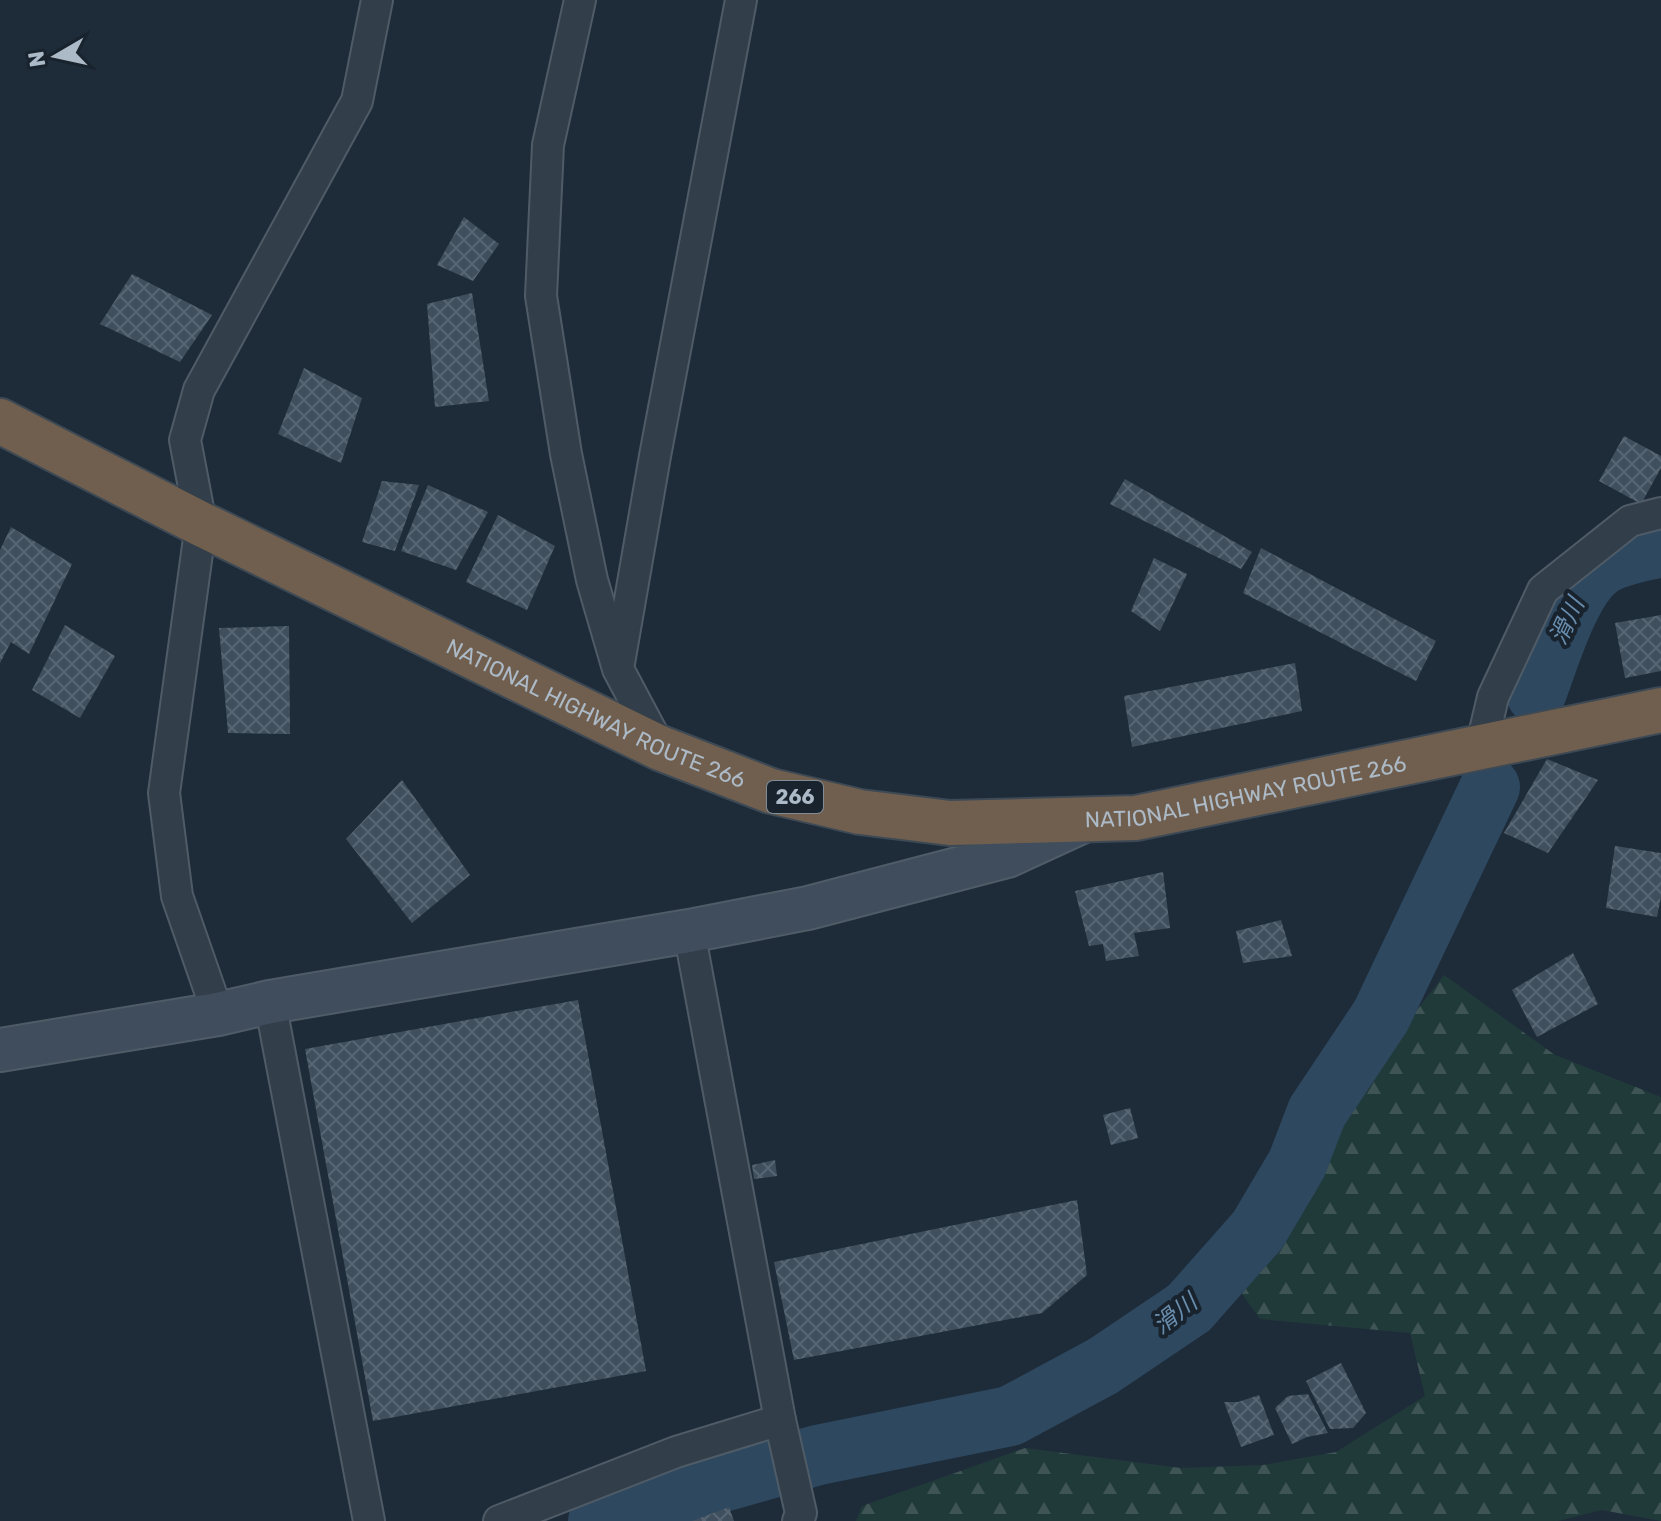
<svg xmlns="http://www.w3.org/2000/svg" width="1661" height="1521" font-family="Rubik,'Noto Sans JP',sans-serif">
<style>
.forest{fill:url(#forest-firs)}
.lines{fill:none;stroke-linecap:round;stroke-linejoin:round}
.river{stroke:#2e4860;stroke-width:60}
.building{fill:url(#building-cross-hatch)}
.street-casing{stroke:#4f5c67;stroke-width:34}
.secondary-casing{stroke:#4f5c67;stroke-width:46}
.highway-casing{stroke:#3d4954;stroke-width:48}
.street{stroke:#323e49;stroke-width:30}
.secondary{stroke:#3f4d5d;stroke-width:42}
.highway{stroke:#705f4e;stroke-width:44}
.labels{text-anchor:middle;stroke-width:8;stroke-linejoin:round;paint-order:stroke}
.shield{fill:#18232e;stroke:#808c98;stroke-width:2}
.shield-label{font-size:20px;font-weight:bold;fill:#acb9c6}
.street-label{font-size:22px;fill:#acb9c6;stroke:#18232e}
.water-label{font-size:24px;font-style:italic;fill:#698dad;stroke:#18232e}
</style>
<defs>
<pattern id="forest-firs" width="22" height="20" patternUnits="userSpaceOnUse" patternTransform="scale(2)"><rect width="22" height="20" fill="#203a3a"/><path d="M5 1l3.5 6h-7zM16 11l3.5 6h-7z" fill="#3e5455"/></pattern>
<pattern id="building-cross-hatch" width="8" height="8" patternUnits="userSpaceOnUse" patternTransform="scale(2)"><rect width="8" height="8" fill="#3f4f5e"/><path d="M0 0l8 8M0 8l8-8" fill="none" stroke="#586674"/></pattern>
</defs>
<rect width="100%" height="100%" fill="#1e2c39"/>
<!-- forest -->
<polygon class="forest" points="1444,975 1555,1055 1661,1097 1661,1521 1602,1510 1558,1521 856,1521 862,1506 1025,1448 1181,1468 1263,1465 1336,1452 1425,1396 1410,1333 1260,1319 1242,1294 1397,1036"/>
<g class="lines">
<!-- river -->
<g class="river">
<path d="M1536 694C1550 658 1569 588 1601 566 1618 555 1642 552 1661 547"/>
<polyline points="598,1521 637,1506 818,1455 1010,1416 1103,1366 1189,1308 1258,1230 1297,1164 1317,1112 1381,1016 1490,787"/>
</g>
</g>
<!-- building -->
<g class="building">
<polygon points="464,217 499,244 473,281 437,265"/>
<polygon points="132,274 212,315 180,362 100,324"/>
<polygon points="472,293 489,401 435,407 427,304"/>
<polygon points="304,368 362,398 341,463 278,434"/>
<polygon points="1624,436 1661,456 1661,468 1641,504 1599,481"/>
<polygon points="1125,479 1252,552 1241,569 1110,504"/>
<polygon points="382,481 419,485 395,551 362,542"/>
<polygon points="428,485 488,512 456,570 401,551"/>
<polygon points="498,515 555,546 527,610 466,582"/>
<polygon points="11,527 72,564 29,654 11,642 0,663 0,550"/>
<polygon points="1261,548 1436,641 1416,681 1243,593"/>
<polygon points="1154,558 1187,574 1160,631 1131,611"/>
<polygon points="1661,615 1661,671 1625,678 1615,623"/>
<polygon points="65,625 115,656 80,718 32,690"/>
<polygon points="289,626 290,734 228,733 219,628"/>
<polygon points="1295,663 1302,711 1132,747 1124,696"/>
<polygon points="1547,759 1598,780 1548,853 1504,833"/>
<polygon points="402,780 470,875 412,923 346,839"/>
<polygon points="1615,846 1661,853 1661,897 1657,917 1606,908"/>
<polygon points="1163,872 1170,928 1134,933 1139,956 1106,961 1103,944 1089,946 1075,891"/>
<polygon points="1281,920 1292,956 1243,963 1236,931"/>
<polygon points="1573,953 1598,1004 1537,1037 1512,990"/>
<polygon points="578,1000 646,1371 373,1421 305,1049"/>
<polygon points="1130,1108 1138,1138 1111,1145 1103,1115"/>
<polygon points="775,1160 777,1176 754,1179 752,1165"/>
<polygon points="1077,1200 1087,1275 1042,1313 794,1360 774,1262"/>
<polygon points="1341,1363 1366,1413 1353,1428 1330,1429 1306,1381"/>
<polygon points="1308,1394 1328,1433 1307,1437 1292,1444 1275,1408 1288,1396"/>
<polygon points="1259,1395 1274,1435 1241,1447 1224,1402 1238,1402"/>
<polygon points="729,1507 734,1521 692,1521"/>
</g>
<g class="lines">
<!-- street casing -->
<g class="street-casing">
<g id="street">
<polyline points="580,0 548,145 541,296 566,454 592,580 618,669 660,748"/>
<polyline points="619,663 655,456 741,0"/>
<polyline points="1481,748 1493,697 1543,590 1630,521 1661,513"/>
<polyline points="689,931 780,1420 801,1513 798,1521"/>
<polyline points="270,1002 369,1521"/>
<polyline points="218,1014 177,896 164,793 201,524 185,440 199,390 357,101 377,0"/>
<polyline points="499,1521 676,1452 780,1420"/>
</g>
</g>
<!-- secondary casing -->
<g class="secondary-casing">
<polyline id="secondary" points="0,1050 218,1014 270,1002 689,931 808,908 1007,856 1081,822"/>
</g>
<!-- highway casing -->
<g class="highway-casing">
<g id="highway">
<path id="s1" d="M0 421 201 524 660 748 771 791 860 812 950 823 1136 818 1661 710"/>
</g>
</g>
<!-- street -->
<use href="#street" class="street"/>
<!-- secondary -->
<use href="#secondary" class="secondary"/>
<!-- highway -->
<use href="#highway" class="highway"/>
</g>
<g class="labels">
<!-- shield labels -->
<rect class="shield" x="767" y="781" width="56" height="32" rx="6"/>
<g class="shield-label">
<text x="795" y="804">266</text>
</g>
<!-- street labels -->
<g class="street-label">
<text dy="8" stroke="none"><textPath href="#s1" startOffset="664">NATIONAL HIGHWAY ROUTE 266</textPath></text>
<text dy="8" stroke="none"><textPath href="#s1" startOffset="1336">NATIONAL HIGHWAY ROUTE 266</textPath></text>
</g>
<!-- water labels -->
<g class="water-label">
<text transform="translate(1567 621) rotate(-65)" y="8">滑川</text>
<text transform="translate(1175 1314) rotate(-38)" y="8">滑川</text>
</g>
</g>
<!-- north arrow -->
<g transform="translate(56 56) rotate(261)" stroke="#18232e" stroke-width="6" paint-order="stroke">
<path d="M0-6L14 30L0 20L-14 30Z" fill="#acb9c6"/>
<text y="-12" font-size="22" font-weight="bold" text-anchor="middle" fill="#acb9c6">N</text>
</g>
</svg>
